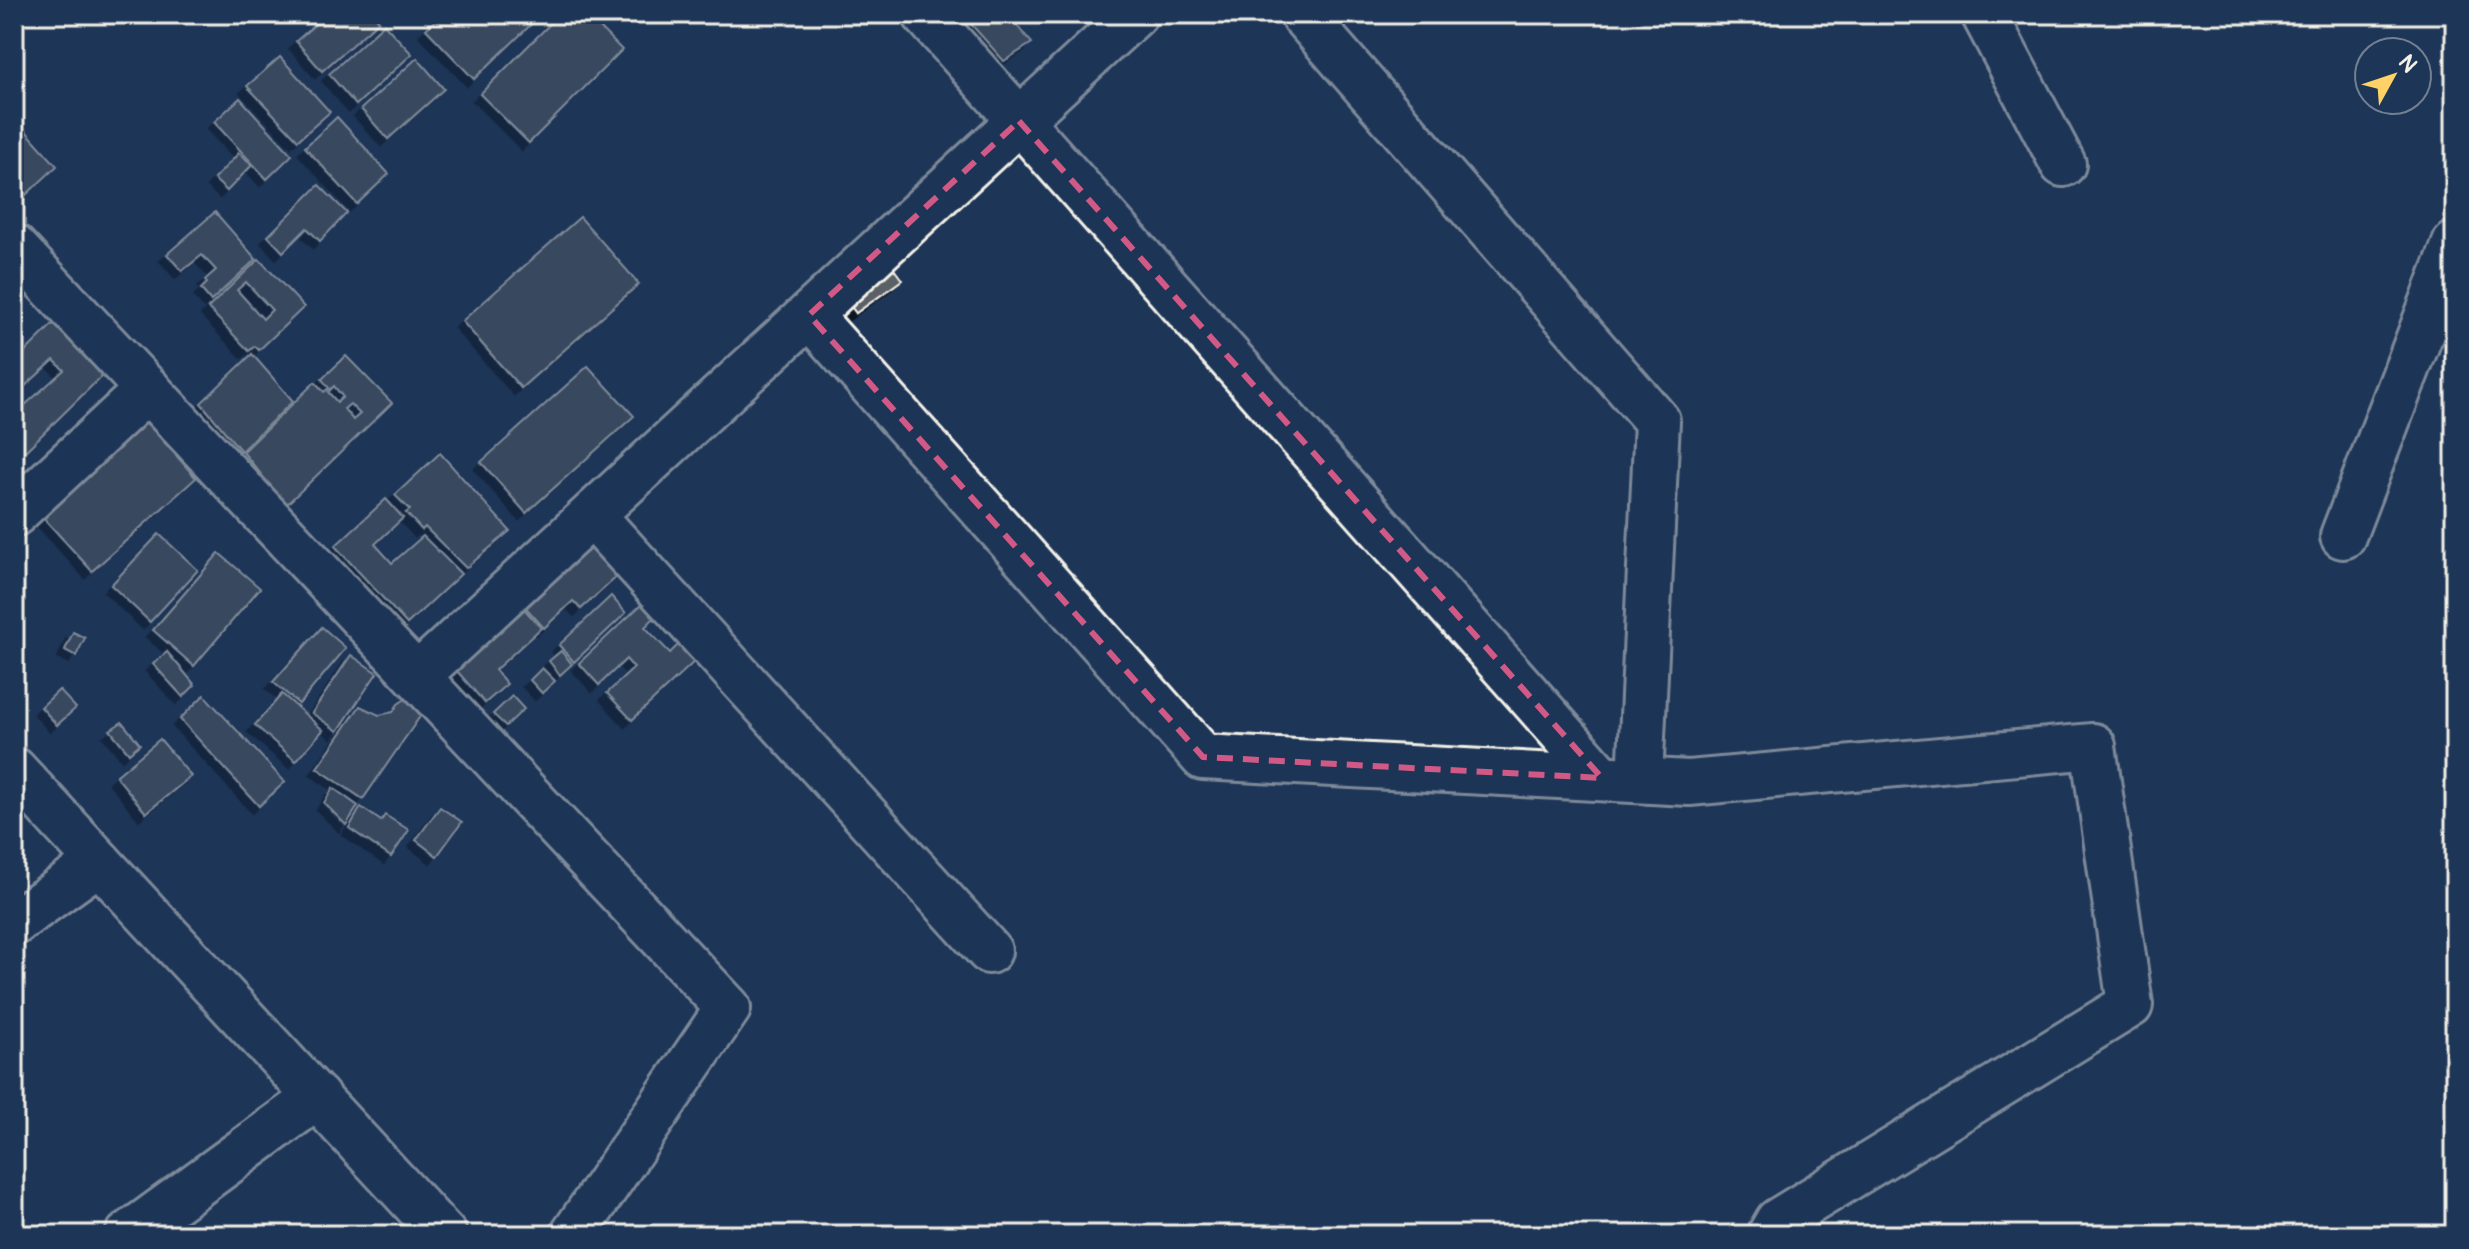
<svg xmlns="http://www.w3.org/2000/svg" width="2469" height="1249" font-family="Pangolin,sans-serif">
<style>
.building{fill:#5a6066;stroke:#f4f1e8;stroke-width:2;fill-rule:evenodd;filter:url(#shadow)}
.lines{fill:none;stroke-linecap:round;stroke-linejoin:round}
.street-casing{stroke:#f4f1e8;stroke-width:50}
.street{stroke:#1d3557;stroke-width:44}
.marked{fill:none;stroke:#d15985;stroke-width:6;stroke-dasharray:16 10;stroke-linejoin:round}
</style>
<defs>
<filter id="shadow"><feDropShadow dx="-7" dy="7" stdDeviation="0" flood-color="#0009"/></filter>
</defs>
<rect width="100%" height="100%" fill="#1d3557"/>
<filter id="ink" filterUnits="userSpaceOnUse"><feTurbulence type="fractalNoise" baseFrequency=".0125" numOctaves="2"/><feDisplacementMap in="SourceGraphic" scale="16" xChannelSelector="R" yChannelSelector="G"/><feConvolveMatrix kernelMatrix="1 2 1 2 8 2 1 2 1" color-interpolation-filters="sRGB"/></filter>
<g filter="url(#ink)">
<!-- building -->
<g class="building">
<polygon points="327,14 373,14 379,21 322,71 296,41"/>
<polygon points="442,14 542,14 474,79 426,29"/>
<polygon points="560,14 586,14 622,50 529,143 480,94"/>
<polygon points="962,14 1007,14 1032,43 1004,61"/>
<polygon points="384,24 412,54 356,105 329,74"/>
<polygon points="280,57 330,112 298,140 247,86"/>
<polygon points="417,58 444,89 388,139 361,109"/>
<polygon points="240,98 292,155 267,179 214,122"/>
<polygon points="337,117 389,174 357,204 305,147"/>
<polygon points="17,121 57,166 14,206 14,124"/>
<polygon points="239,153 252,165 227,191 214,179"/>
<polygon points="319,185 347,213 320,241 307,228 283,252 268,236"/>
<polygon points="215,212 256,259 211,301 201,289 207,283 205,280 216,270 202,255 182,271 167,254"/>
<polygon points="580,217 639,284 521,388 462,321"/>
<path d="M259 259 304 307 259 350 255 346 249 351 208 308ZM246 282 272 310 263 319 237 290Z"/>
<polygon points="889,262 902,280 856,313 843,296"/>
<polygon points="58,319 108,370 14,462 14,415 64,370 54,360 14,396 14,363"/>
<polygon points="252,354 293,401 241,451 201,403"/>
<path d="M346 356 392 403 286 505 243 452 315 382 324 392 329 388 322 379ZM334 386 343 397 337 402 328 392ZM350 404 360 414 353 420 344 409Z"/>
<polygon points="588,366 634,416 526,513 481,462"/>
<polygon points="145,420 196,478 92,571 40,514"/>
<polygon points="440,453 510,531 466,568 425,527 422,530 406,513 410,510 395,495"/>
<polygon points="386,499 403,518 375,544 392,563 423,536 461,574 407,624 335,546"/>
<polygon points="159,534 198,570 150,622 111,585"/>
<polygon points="589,537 621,573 581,609 573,601 544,628 520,601"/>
<polygon points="219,553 260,588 194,666 153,630"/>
<polygon points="611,596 626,613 574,662 559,645"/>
<polygon points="644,602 656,616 645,627 670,653 681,642 697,659 632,720 607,693 634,668 626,659 599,685 579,663"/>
<polygon points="519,603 541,628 495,670 507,684 485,703 451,664"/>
<polygon points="322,627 346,648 299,704 273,682"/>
<polygon points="73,632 85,638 76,656 65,650"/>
<polygon points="561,651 572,664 560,675 549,661"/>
<polygon points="167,652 195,685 183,697 153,664"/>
<polygon points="351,655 377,673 338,731 312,713"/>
<polygon points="542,668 555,681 542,693 530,680"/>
<polygon points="59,690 76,708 57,725 41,707"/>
<polygon points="282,694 323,730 296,761 255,725"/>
<polygon points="204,695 285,782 259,806 180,719"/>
<polygon points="512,696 524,709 506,726 493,714"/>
<polygon points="407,698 421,715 363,799 317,768 360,706 379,715 393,712 398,704"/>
<polygon points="122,722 140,744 129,753 110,730"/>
<polygon points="160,739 191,776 146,813 116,776"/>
<polygon points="333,788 358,806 346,825 324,803"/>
<polygon points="361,807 381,821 385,815 409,830 391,857 349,828"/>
<polygon points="440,807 462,822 437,856 416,840"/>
</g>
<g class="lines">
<!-- street casing -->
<g class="street-casing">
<g id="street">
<polyline points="925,14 1602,778"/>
<polyline points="1302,14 1657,421 1640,780"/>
<polyline points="1984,14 2063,164"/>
<polyline points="14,247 728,1008 573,1235"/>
<polyline points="809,315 1203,757 1689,783 2093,746 2130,1005 1778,1221 1770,1235"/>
<polyline points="14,514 148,389"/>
<polyline points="592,515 989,951"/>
<polyline points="2343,536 2455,244"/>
<polyline points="417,676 1135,14"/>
<polyline points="14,770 444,1235"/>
<polyline points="14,923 99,862"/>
<polyline points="128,1235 317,1097"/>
</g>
</g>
<!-- street -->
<use href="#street" class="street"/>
</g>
</g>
<!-- marked area -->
<path d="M0 0H2469V1249H0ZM1019 121 1602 778 1203 757 809 315Z" fill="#1d3557" fill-opacity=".55" fill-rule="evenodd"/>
<path class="marked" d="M1019 121 1602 778 1203 757 809 315Z"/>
<!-- margin -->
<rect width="2469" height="1249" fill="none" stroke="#1d3557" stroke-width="48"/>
<rect x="24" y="24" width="2421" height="1201" fill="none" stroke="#f4f1e8" stroke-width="3" filter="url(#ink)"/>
<!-- north arrow -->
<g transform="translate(2393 76) rotate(50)"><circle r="38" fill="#1d3557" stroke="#738091" stroke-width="2"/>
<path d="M0-6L14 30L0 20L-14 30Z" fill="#ffd166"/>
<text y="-12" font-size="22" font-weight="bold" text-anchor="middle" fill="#f4f1e8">N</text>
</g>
</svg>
